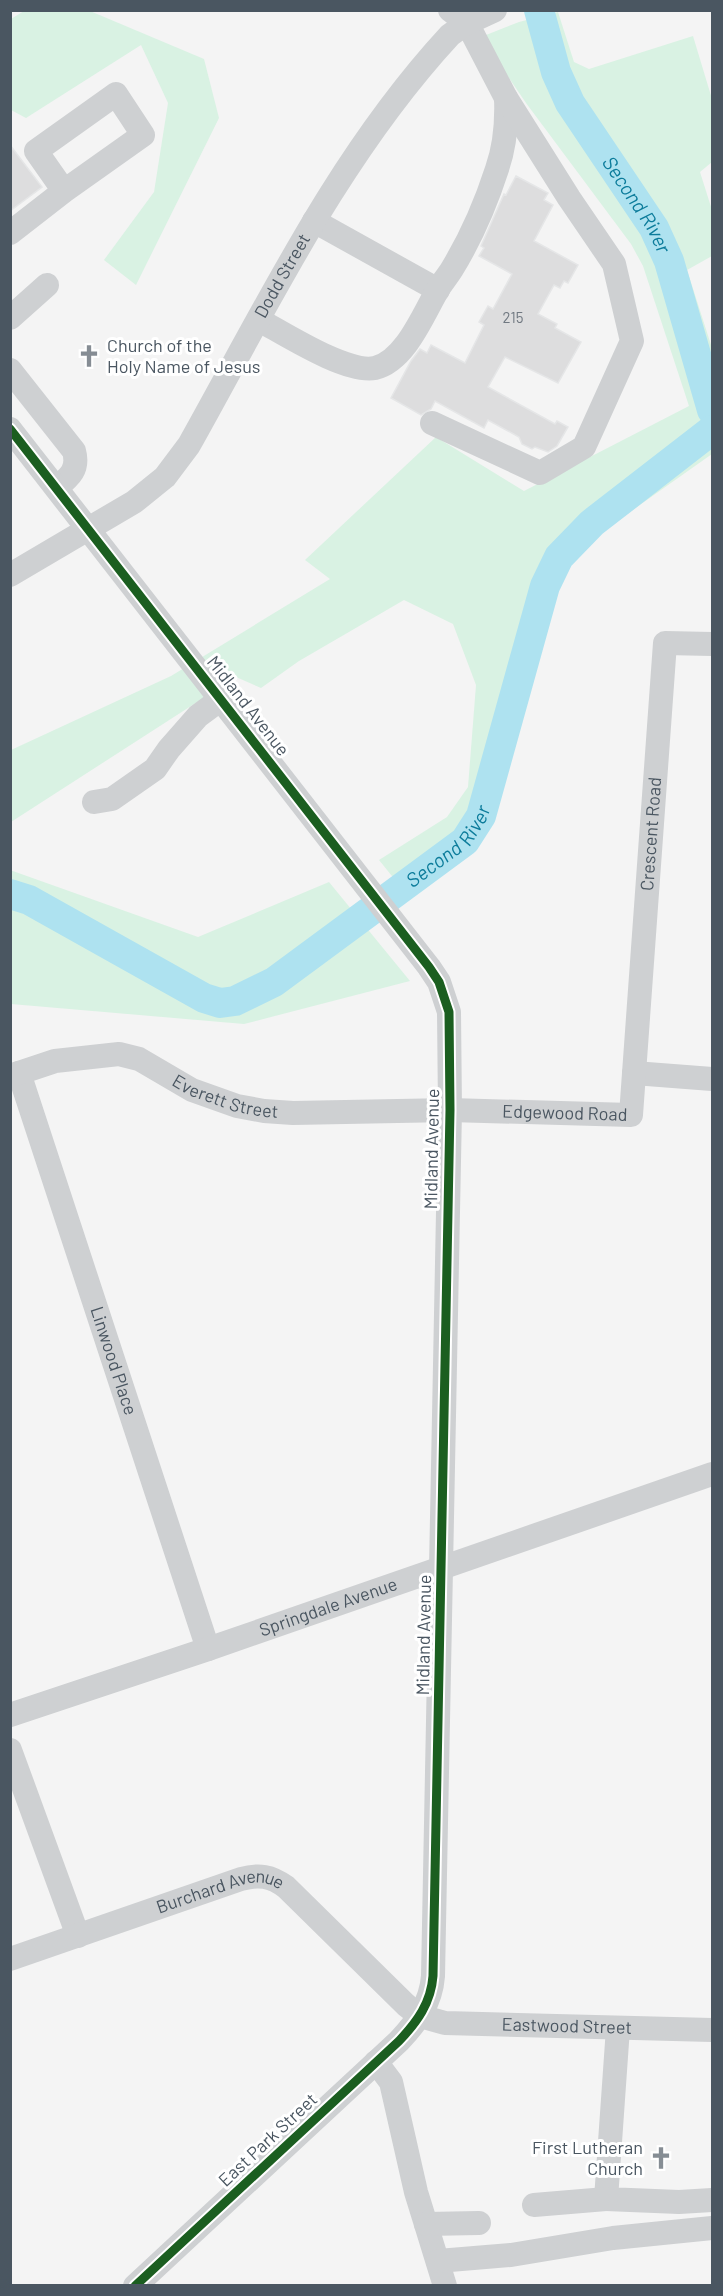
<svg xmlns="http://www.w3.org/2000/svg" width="723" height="2296" font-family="Barlow,sans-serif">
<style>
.green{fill:#d9f2e3}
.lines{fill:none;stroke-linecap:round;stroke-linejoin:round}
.river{stroke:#aee2f0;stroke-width:30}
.building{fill:#ddddde;stroke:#e5e6e7;stroke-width:1.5}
.minor{stroke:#ced0d2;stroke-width:24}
.cycleway-casing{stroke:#fff;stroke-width:13}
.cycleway{stroke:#1b5e20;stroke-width:9}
.labels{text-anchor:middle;stroke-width:6;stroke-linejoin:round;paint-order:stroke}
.number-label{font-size:15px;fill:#707881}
.street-label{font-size:18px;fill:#4a5661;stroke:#fff}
.poi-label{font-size:18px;fill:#4a5661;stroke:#fff;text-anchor:start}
.water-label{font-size:20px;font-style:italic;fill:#0c7c9b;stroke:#fff}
</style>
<rect width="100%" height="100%" fill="#f4f4f4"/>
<!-- green -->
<g class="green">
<polygon points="24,11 90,11 204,59 219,118 136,285 104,260 154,192 168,103 141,45 26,118 11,110 11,19"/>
<polygon points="558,12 574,62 589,69 693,36 712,99 712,162 700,172 712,210 712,256 687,270 712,348 712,454 569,555 483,822 400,886 379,860 447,817 468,787 476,685 453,624 404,600 299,661 261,688 236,677 11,822 11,750 171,676 330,579 305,560 436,437 524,491 689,406 643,266 631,244 526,103 481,37 519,22"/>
<polygon points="10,870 198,937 329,882 410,981 244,1024 11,1004"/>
</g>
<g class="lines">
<!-- river -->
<g class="river">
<path id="s1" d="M539 10 556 72 570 103 654 228 669 261 712 410"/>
<path id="s2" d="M10 894 29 900 204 998 220 1003 235 1001 274 982 465 841 481 816 545 586 559 557 592 523 712 430"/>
</g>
</g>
<!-- building -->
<g class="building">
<polygon points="10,145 42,187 10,211"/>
<polygon points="516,176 548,193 544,200 553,205 534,241 578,265 568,283 564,281 560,288 554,285 538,314 557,324 555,328 581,342 558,383 505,357 488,387 555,424 557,421 568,427 557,446 548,452 535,447 532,449 522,444 519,437 488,420 484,428 435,401 431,409 421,415 391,398 411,361 420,349 427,353 431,345 465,363 484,325 479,322 488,306 493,309 512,274 479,256 484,248 481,246 504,194 506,195"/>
</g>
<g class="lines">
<!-- minor -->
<g class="minor">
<polyline points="314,221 438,290"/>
<polyline points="10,233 64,191 143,135 116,94 36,151 64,191"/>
<polyline points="10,318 47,285"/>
<path d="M259 320C285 334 347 374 375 368 405 361 423 315 437 291 441 284 447 277 452 269 471 238 486 203 497 169 505 146 507 122 506 98"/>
<path d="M10 370 74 451C79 469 70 477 57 487"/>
<polyline points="432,423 540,473 584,447 632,341 614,264 569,198 506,98 467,23 450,10"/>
<path d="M10 429 429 967 439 982 449 1012 450 1110 433 1976C431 2003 417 2022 399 2041L135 2286"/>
<path id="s3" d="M10 575 134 502 165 477 189 445C268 304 339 155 450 35L467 23 495 10"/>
<polyline points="94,802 112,799 155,769 169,749 198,716 221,699"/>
<path id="s4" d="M19 1073 208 1649"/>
<polyline points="634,1073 712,1079"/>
<path id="s5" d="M10 1076 55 1061 119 1054 139 1059 192 1090 237 1106 264 1111 293 1113 450 1110 631 1115 665 643 712 644"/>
<path id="s6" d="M10 1715 208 1649 712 1474"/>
<polyline points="10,1750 78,1936"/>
<path id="s7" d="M10 1959 241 1879C259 1874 271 1876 286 1887L406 2005 420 2016 445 2023 712 2030"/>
<polyline points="618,2028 606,2199 679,2202 712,2200"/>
<polyline points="376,2062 391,2082 416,2192 445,2286"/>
<polyline points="534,2205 606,2199"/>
<polyline points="426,2224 479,2223"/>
<polyline points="438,2261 511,2255 613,2238 712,2228"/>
</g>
<!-- cycleway casing -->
<g class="cycleway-casing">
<path id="cycleway" d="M10 429 429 967 439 982 449 1012 450 1110 433 1976C431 2003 417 2022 399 2041L135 2286"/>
</g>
<!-- cycleway -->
<use href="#cycleway" class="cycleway"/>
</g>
<!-- icons -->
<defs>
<g id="church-bare" transform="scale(1.8)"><path d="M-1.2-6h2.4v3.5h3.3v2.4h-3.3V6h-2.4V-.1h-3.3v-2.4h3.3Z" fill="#868d94" stroke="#fff" stroke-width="2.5" paint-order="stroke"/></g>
</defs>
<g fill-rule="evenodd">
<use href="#church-bare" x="89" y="356"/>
<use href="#church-bare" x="661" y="2158"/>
</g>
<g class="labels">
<!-- number labels -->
<g class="number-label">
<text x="513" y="323">215</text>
</g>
<!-- street labels -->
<g class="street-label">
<text dy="6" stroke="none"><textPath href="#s3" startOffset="417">Dodd Street</textPath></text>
<text transform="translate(248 706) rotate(52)" y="6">Midland Avenue</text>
<text dy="6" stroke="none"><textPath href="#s5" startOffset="918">Crescent Road</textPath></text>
<text dy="6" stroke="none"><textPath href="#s5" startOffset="228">Everett Street</textPath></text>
<text dy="6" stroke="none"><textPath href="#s5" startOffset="570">Edgewood Road</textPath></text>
<text transform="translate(432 1149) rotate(-89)" y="6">Midland Avenue</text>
<text dy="6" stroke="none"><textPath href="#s4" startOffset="303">Linwood Place</textPath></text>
<text dy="6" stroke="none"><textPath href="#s6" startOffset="336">Springdale Avenue</textPath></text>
<text transform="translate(424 1635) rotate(-89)" y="6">Midland Avenue</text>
<text dy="6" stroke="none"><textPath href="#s7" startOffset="222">Burchard Avenue</textPath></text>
<text dy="6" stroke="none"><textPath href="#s7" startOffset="626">Eastwood Street</textPath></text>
<text transform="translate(268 2140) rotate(-43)" y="6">East Park Street</text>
</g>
<!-- poi labels -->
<g class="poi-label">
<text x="107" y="352">Church of the<tspan x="107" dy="21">Holy Name of Jesus</tspan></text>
<text x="643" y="2154" text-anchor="end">First Lutheran<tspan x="643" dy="21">Church</tspan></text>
</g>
<!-- water labels -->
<g class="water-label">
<text dy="7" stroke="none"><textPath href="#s1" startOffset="220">Second River</textPath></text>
<text dy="7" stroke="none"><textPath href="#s2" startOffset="518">Second River</textPath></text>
</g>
</g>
<!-- border -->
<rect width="723" height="2296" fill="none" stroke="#4a5661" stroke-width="24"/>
</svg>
